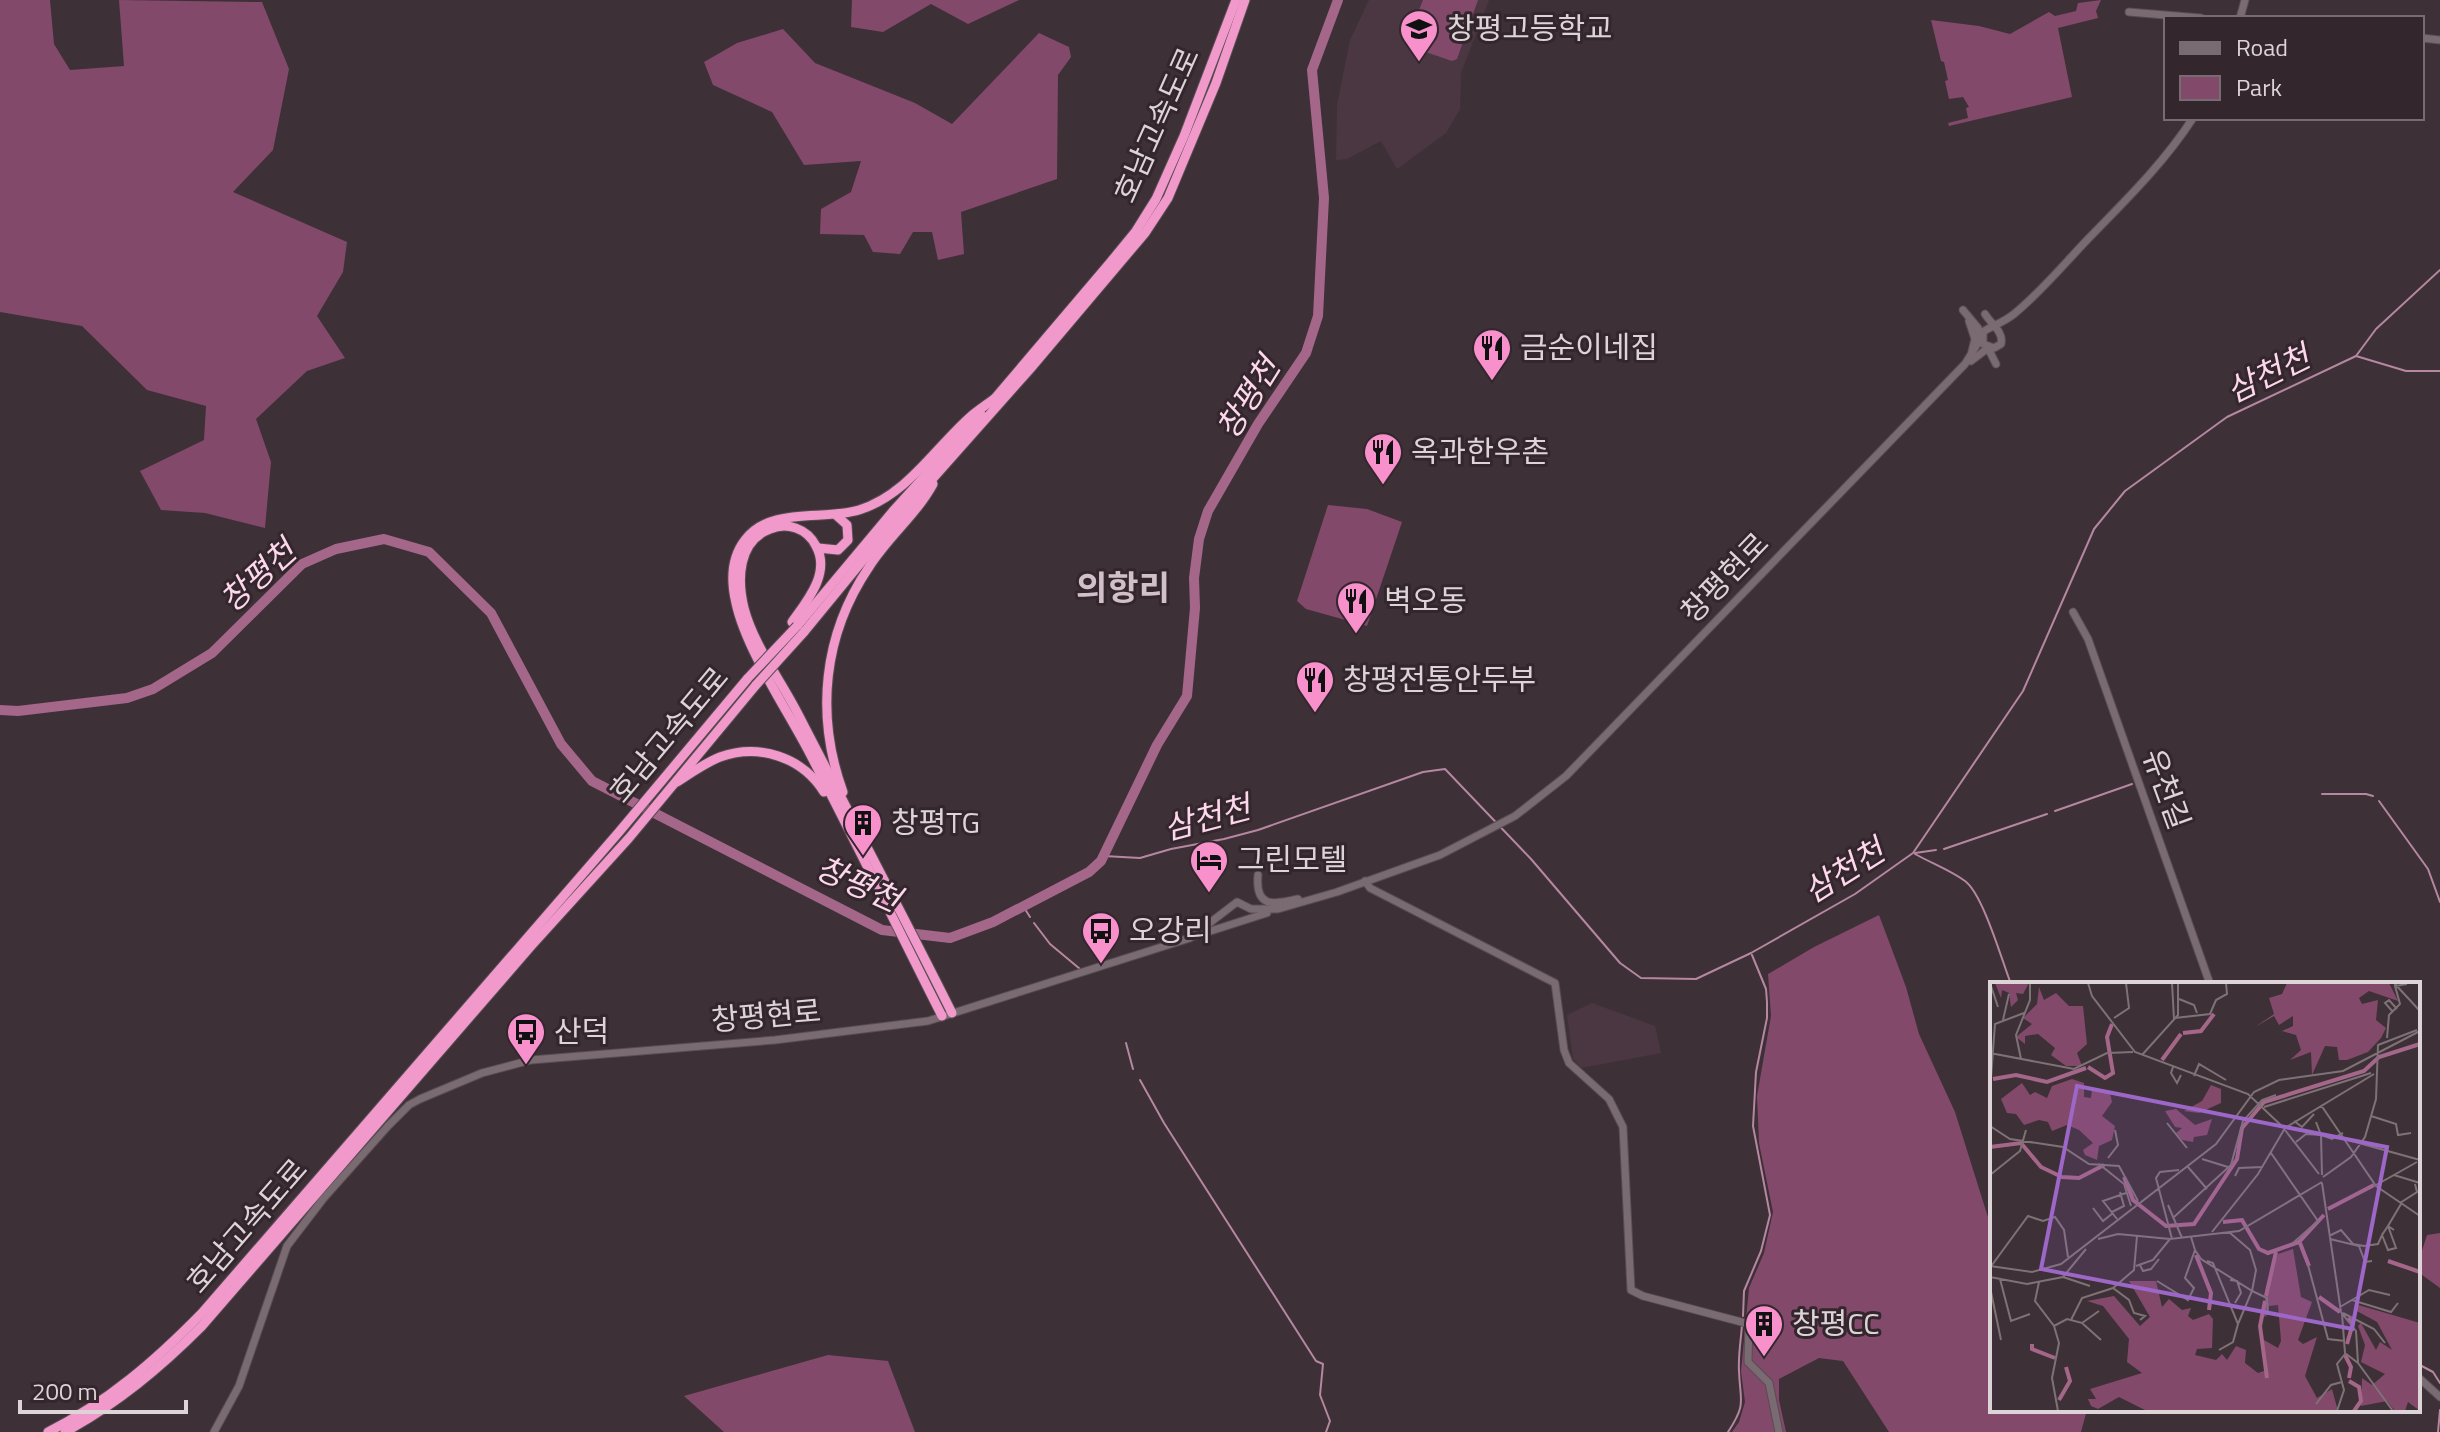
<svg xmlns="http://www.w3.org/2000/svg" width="2440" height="1432" font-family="'Titillium Web','Noto Sans KR',sans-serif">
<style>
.built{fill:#4b3742}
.green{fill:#82496a}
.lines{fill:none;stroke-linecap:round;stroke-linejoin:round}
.stream{stroke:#b587a1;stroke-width:2}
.river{stroke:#a46689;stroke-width:10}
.secondary-casing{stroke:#584d52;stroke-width:9}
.highway-casing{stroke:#584d52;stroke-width:11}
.secondary{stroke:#7a6a72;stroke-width:7}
.highway{stroke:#f099ca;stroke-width:9}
.highway-bridge-casing{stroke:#584d52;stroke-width:11;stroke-linecap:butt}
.highway-bridge{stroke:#f099ca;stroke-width:9}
.labels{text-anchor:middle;stroke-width:6;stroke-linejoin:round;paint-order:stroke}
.poi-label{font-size:30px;fill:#ddd4d8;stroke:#33262d;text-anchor:start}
.street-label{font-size:30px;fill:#ddd4d8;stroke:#33262d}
.water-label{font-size:32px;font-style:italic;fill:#fdd7eb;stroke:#33262d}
.quarter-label{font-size:34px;font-weight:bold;fill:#d1bfc9;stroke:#33262d}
.inset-river{fill:none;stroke:#a46689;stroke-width:4}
.inset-road{fill:none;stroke:#7e7277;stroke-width:2}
.view{fill:#9d67c8;fill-opacity:0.15;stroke:#9d67c8;stroke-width:4}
.inset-edge{fill:none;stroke:#ddd4d8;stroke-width:4}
</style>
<rect width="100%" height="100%" fill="#3e3037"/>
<!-- built -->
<g class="built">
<polygon points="1369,0 1489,0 1461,73 1460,109 1446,133 1397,169 1381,141 1347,159 1336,160 1337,105 1350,40"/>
<polygon points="1592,1003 1655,1026 1661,1053 1581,1068 1573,1058 1567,1015"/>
</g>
<!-- green -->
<g class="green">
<polygon points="0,0 50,0 54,44 70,70 124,66 119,0 262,2 289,69 273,150 233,192 347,242 343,272 317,316 345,358 307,371 256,419 271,462 265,528 205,513 161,510 140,471 204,440 206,406 147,390 82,326 0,312"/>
<polygon points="852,0 1019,0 968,24 931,4 883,32 851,27"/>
<polygon points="1423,0 1478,0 1457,59 1452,61 1411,47 1408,38"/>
<polygon points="2101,0 2096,11 2098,18 2058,28 2072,97 1949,126 1948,123 1968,118 1966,108 1969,107 1963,97 1949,99 1945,81 1948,80 1944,62 1941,61 1931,20 1979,26 2010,34 2049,12 2055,16 2076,11 2078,3"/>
<polygon points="783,29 815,63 915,103 952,124 1039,33 1069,47 1071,57 1058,75 1057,179 961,212 964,254 938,260 932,232 913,232 900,254 873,252 864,235 820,234 821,209 851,192 861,161 804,165 772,112 713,85 704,62 737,43"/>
<polygon points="1328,505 1367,509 1402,522 1367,626 1306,609 1297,601"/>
<polygon points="1879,915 1906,987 1919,1034 1955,1112 1992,1230 1992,1410 2087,1410 2081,1432 1889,1432 1843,1361 1819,1358 1779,1379 1779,1400 1786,1432 1732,1432 1739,1422 1745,1402 1741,1371 1749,1288 1764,1253 1773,1212 1759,1143 1757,1096 1771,1016 1768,974 1814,947"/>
<polygon points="2440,1233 2440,1288 2418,1272 2418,1263 2427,1235"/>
<polygon points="828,1355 888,1361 915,1432 724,1432 684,1396"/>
</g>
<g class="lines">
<!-- stream -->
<g class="stream">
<polyline points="2356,356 2406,371 2440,371"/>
<polyline points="2322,794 2366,794 2373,796"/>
<polyline points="2379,801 2428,869 2440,902"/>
<polyline points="2055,811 2132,784"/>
<polyline points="1944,849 2047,814"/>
<polyline points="1915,853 1936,850"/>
<path d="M1915 854C1931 863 1950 870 1965 881 1983 894 2002 961 2011 984"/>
<polyline points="1104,856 1140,858 1171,849 1224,839 1258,830 1423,772 1445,769 1531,859 1620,963 1641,978 1696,979 1751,953 1855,894 1913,853 2023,691 2094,529 2125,491 2227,417 2356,356 2376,329 2440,270"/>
<polyline points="1023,906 1030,917"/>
<polyline points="1034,923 1050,944 1080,969"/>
<polyline points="1126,1043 1133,1069"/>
<polyline points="1140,1080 1164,1123 1316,1361 1323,1364 1320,1395 1330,1421 1326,1432"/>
<polyline points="1743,1316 1744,1291 1761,1251 1770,1215 1753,1126 1756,1072 1767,1018 1767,1002 1766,989 1752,955"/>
<polyline points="2418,1364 2433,1372 2440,1383"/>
<path d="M1728 1432C1747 1403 1740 1402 1739 1371 1738 1356 1741 1340 1742 1325"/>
<polyline points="2438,1432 2440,1410"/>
</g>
<!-- river -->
<polyline class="river" points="0,710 18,711 127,698 153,689 212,653 302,564 336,549 384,539 429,552 491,613 561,744 592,781 882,930 950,938 993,922 1089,872 1101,861 1157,745 1187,696 1195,608 1194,578 1199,539 1208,511 1258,424 1306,353 1318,316 1324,198 1312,70 1338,0"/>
<!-- secondary casing -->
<g class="secondary-casing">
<g id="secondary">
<polyline points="2129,12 2201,18"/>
<polyline points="2240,18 2245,0"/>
<polyline points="2422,38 2440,40"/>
<path d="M1985 314C1991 324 2004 332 2001 344L1994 348 1983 344V332C1991 326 2003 323 2014 314 2041 292 2064 264 2088 239 2125 201 2164 163 2193 118"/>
<polyline points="1969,321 1975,339 1972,351"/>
<polyline points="1971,361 1988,348 1996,364"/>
<polyline points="2073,612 2088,639 2210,984"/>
<path d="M1258 875C1255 908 1273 905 1298 899"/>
<polyline points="1365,881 1370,888 1555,983 1564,1050 1569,1063 1609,1099 1623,1127 1631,1290 1643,1296 1749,1324 1748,1362 1769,1383 1779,1432"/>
<polyline points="1195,936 1267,913"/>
<polyline points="2418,1377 2440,1397"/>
<polyline points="214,1432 239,1386 287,1246 323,1199 388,1126 409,1105 420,1099 482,1073 531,1060 775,1040 928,1021 1190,938 1237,902 1251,909 1278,909 1337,892 1440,855 1515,816 1566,776 1965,364 1981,338 1978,328 1963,310"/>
</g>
</g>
<!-- highway casing -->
<g class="highway-casing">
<g id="highway">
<polyline points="991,403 1109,264 1136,231 1156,199 1184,136 1236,0"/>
<polyline points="818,548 838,550 848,540 847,525 836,515"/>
<path d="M792 622C807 601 831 573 816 546 807 528 787 522 770 529 738 541 737 579 744 608 754 646 781 680 799 716 850 815 902 913 952 1013"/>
<polyline points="797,626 894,510 981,414"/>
<polyline points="804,632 896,520 1030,369 1145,233 1168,198 1216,83 1245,0"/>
<path d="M677 782C691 773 705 763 720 757 759 743 802 757 824 792"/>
<path d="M843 792C815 715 823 635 869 567 888 537 916 515 933 484"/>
<path d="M942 1016C897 927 854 838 808 750 786 708 746 649 736 603 731 582 731 558 745 540 770 506 823 521 859 510 907 495 934 449 970 417 977 411 986 405 994 399"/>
<path d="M48 1432C108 1402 156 1360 202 1313L619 832 748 678"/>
<path d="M65 1432C118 1403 160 1368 202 1326L531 946 629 838 756 685"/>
</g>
</g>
<!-- secondary -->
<use href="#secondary" class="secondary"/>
<!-- highway -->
<use href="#highway" class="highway"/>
<!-- highway-bridge casing -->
<g class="highway-bridge-casing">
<g id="highway-bridge">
<polyline points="748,678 797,626"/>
<polyline points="756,685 804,632"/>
</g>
</g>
<!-- highway-bridge -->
<use href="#highway-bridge" class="highway-bridge"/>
</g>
<!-- icons -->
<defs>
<g id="school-pin" transform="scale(2)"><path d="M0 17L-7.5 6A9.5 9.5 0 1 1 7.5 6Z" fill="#f890cc" stroke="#33262d"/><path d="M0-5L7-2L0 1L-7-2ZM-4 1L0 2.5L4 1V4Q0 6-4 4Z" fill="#111"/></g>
<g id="restaurant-pin" transform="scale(2)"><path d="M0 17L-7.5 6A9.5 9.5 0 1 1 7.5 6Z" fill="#f890cc" stroke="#33262d"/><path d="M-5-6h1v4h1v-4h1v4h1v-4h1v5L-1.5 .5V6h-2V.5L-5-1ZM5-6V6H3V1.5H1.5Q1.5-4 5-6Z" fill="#111"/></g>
<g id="building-pin" transform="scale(2)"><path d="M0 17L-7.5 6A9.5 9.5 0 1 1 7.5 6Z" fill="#f890cc" stroke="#33262d"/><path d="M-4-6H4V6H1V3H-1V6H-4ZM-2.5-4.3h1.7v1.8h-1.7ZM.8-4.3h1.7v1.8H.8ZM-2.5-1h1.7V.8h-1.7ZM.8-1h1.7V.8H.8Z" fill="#111"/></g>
<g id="hotel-pin" transform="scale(2)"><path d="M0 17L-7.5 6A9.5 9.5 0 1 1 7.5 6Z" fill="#f890cc" stroke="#33262d"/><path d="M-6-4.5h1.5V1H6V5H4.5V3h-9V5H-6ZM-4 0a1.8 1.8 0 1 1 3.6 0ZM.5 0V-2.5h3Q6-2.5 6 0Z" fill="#111"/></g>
<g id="bus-pin" transform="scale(2)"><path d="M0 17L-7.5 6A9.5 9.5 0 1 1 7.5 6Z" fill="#f890cc" stroke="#33262d"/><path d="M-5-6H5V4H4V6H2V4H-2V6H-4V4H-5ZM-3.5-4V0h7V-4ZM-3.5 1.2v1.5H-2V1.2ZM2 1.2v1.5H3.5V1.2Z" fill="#111"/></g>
</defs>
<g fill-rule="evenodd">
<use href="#school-pin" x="1419" y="29"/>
<use href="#restaurant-pin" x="1492" y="348"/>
<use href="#restaurant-pin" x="1383" y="452"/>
<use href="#restaurant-pin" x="1356" y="601"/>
<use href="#restaurant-pin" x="1315" y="680"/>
<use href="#building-pin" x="863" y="823"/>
<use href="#hotel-pin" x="1209" y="860"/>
<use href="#bus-pin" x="1101" y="931"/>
<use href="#bus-pin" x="526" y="1032"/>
<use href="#building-pin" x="1764" y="1324"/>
</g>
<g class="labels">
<!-- poi labels -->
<g class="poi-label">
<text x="1447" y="39">창평고등학교</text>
<text x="1520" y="358">금순이네집</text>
<text x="1411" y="462">옥과한우촌</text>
<text x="1384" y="611">벽오동</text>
<text x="1343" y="690">창평전통안두부</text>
<text x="891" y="833">창평TG</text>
<text x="1237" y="870">그린모텔</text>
<text x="1129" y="941">오강리</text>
<text x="554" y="1042">산덕</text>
<text x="1792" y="1334">창평CC</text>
</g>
<!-- street labels -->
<g class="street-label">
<text transform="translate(1157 125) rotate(-66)" y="10">호남고속도로</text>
<text transform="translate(1725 578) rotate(-46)" y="10">창평현로</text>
<text transform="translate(669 735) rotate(-50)" y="10">호남고속도로</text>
<text transform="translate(2166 789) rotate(70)" y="10">유천길</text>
<text transform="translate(766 1016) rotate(-5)" y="10">창평현로</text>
<text transform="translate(247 1226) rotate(-49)" y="10">호남고속도로</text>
</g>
<!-- water labels -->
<g class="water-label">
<text transform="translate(2268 374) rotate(-26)" y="11">삼천천</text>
<text transform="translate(1248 398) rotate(-58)" y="11">창평천</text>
<text transform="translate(258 576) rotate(-42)" y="11">창평천</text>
<text transform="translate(1207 818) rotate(-15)" y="11">삼천천</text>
<text transform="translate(1844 871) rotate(-32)" y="11">삼천천</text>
<text transform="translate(858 884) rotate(24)" y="11">창평천</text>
</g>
<!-- quarter labels -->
<g class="quarter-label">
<text x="1123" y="600">의항리</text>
</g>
</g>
<!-- overview -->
<g transform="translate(1990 982)">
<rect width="430" height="430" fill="#3e3037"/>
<path d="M5 1H39L33 12 26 11 28 18 21 25 19 11 12 8 11 16ZM297 1H399L408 19 379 9 369 16 372 22 388 18 386 38 396 46 391 56 378 70 357 78H349L347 65 335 64 322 93 321 70 300 78 311 68 306 53 292 49 303 44V34L289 43 284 34 265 45 284 32 279 16 292 12ZM49 5 54 18 66 11 79 24H93L97 62 87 71 92 84H76L61 73 65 66 48 52 35 54V62L26 55 42 42 33 36 47 22ZM82 97 94 101V115L101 116 102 107 120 111 122 120 112 134 125 144 122 158 109 164 107 178 95 173 93 168 103 161 89 148 77 143 62 149 58 140 49 138 34 143 26 132 17 131 11 117 32 101 40 113 45 110 57 116 62 104ZM221 103 231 107V121L209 131 194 129 212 119ZM186 127 205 143 222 137 217 153 204 155 203 160 192 158 186 151 192 146 185 145 175 129ZM303 267 311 315 322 320 308 358 313 362 327 355 315 394 327 416 342 407 348 429H157L129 415 108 427 101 424 98 417H106L100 407 152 391 137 380 139 357 113 324 97 319 124 314 150 344 160 335 139 299H166L172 325 179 317 192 328 201 326 198 334 203 338 219 332 223 337 222 366 207 367 205 373 226 378 232 372 237 378 246 364 256 368 255 381 268 391 274 389V358L288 366 291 359 288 323 279 324 276 335 271 332 283 287 288 272ZM365 322 430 341V429L418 420 415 429H405L397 419 371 424 372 396 382 403 395 392 371 380 375 363 368 344 371 341 386 368 390 360 402 368 387 340 365 328Z" fill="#82496a"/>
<path class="inset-river" d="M193 51 211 49 224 32M172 78 191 52M98 85 115 96 123 91 117 55 122 42M3 97 26 93 57 100 96 86M0 165 31 161 51 185 72 195 89 196 114 183M134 195 143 218 176 244 204 242 247 177 252 146 274 120 374 89 389 75 430 62M338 227 384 203M233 240 252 238 269 267 278 271 309 260 334 233M310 261 319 284M206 273 221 311 219 328M398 279 430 290M276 314 286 270M329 315 350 330M275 319 270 344 277 396M42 362V367L65 376M357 362 363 341 358 336M355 373 361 385 359 396M359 399 369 405 371 419 364 429M69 418 80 399 76 385"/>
<path class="inset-road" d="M0 1 8 25M98 1 102 14 145 70 258 112 294 146M182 1 184 37M404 1 430 29M189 17 204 23 207 31M403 30 395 21 399 18 407 27M124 36 139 26 136 1M185 36 220 32 226 18 237 12 236 1M13 38 19 12M397 56 399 33 410 22 405 4 417 2M0 71 84 87 117 71 143 70M152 73 188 33V1M31 77 26 53 40 18V1M183 85 181 91 187 101 191 93M204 94 209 82 236 98M0 109 5 42 34 31M331 123 386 204 430 234M274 125 381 91M381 134 406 142 408 153 421 151M304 139 312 145 324 132M326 140 331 153 342 157 353 151M177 141 197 166M0 144 20 157 73 165 99 182 129 184 148 219M295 146 384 92M295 148 329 192M358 158 430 178M306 160 316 152 331 153 332 193M281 171 328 239 303 261M118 176 128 163 125 148M212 177 238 185M109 182 134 202 141 224M198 185 217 207M0 193 30 169 36 148M404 193 427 180M245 194 249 186 273 185M333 195 361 175 375 155 386 117 388 63 427 48M332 201 351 330 366 349 368 381 403 429M386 203 404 193 430 201M410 221 427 210 425 202M178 223 192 256M103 226 113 239 123 231M122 230 134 224 130 210M184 235 241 183 253 139 272 118 286 113M127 237 113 219 136 211M404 248 398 244 411 222M222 250 268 192 295 146M239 250 260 268 266 288 262 309 277 316 278 333M339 254 351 248 363 262 374 264 388 262 392 253 398 268 406 266 398 244 392 253M108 257 128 252 180 257 249 249 332 200M182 257 166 196 170 190 189 188M340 257 369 264 375 280 382 279M205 268 211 277 262 309 248 342M217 279 223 281 248 342 243 360 229 368M2 283 38 234 53 239 65 235 74 248 78 275M150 283 153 289 161 287 169 277M318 283 338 357 355 359M0 284 42 290 71 282 226 162 264 110 289 98 353 89 430 49M146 284 163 278 180 257M0 295 37 302 73 295 96 267M73 295 100 304M10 297 21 339 40 332M240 298 247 299 251 311 245 321M167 299 198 318 204 306 195 296 205 268 201 255M49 300 45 319 64 344 69 361 62 396 68 429M0 305 11 358M123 306 139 318 144 331 155 334 150 338M362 318 379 308 400 313M350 325 362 318 401 330 408 321M353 331 384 347 395 361M352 332 355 371 368 381M81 338 92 316 123 306 144 288 147 254M92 341 111 358M64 344 77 337 92 341 109 329M326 422 341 403 352 400M347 429 354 408 347 382 355 372"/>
<path class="view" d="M87 104 397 165 362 347 51 287Z"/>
<rect width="430" height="430" class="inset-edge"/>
</g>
<!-- legend -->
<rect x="2164" y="16" width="260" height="104" fill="#33262d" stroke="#776c71" stroke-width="2"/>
<rect x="2180" y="42" width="40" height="12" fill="#7a6a72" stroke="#776c71" stroke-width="2"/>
<text x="2236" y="56" font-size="24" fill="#ddd4d8">Road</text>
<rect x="2180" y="76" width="40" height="24" fill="#82496a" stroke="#776c71" stroke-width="2"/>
<text x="2236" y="96" font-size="24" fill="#ddd4d8">Park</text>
<!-- scale -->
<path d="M20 1400v12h166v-12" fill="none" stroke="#ddd4d8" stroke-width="4"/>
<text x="32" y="1400" font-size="24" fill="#ddd4d8" stroke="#33262d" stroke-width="6" paint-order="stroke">200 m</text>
</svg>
